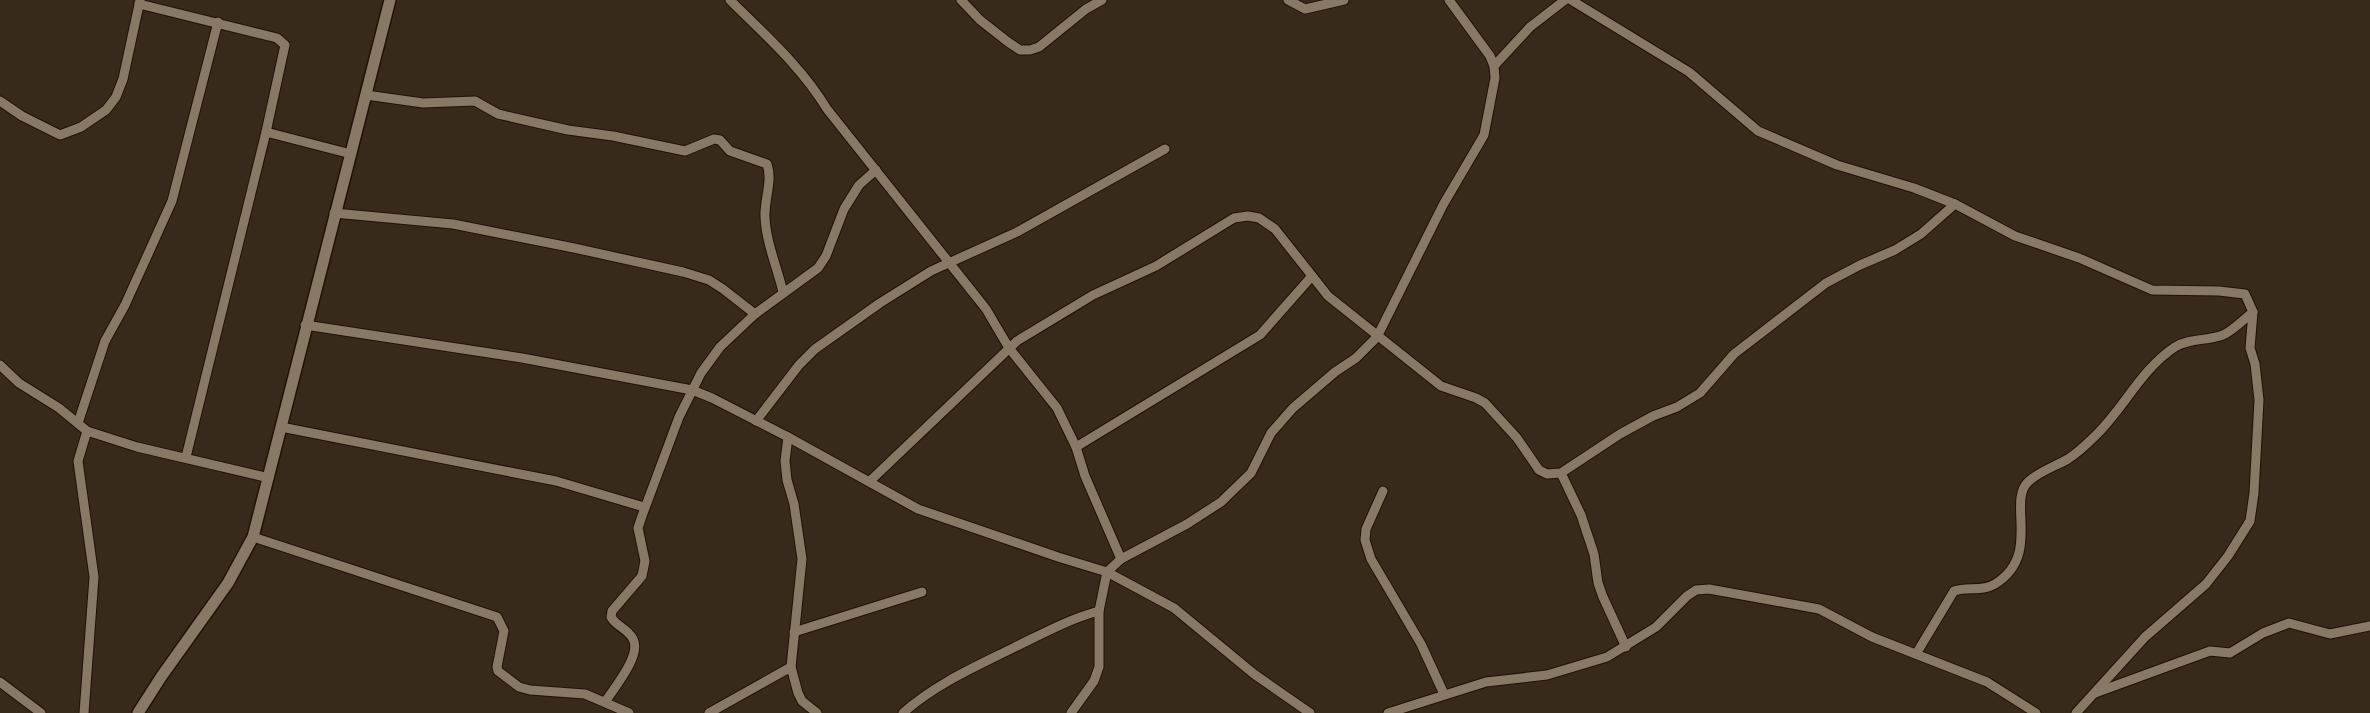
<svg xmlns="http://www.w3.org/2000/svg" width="2370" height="713" font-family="Rubik,sans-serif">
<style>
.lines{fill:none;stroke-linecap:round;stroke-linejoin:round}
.minor-casing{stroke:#1f1304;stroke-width:11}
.tertiary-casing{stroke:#1f1304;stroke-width:14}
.minor{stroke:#887866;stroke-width:9}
.tertiary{stroke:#887866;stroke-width:11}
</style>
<rect width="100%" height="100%" fill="#382a1a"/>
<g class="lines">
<!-- minor casing -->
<g class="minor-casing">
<g id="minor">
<path d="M730 0C765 35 801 66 827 109L986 309 1009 348 1057 408 1076 447 1085 476 1121 559"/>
<polyline points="961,0 980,20 1008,42 1020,50 1030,50 1039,47 1086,9 1102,0"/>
<polyline points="1288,0 1305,9 1344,0"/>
<polyline points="1571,0 1689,72 1758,131 1837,165 1914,188 1955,204 2015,236 2079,258 2152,290 2219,291 2245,294 2253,312 2250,348 2255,364 2259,400 2254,493 2250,521 2228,556 2206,584 2145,637 2076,713"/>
<polyline points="139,4 277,38 285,45 266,132 186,457"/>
<polyline points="1494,66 1530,27 1565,0"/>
<path d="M366 95 423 103 475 101 498 114 568 130 613 136 685 151 714 139 720 140 730 151 767 164C773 181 764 200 765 217 766 242 777 267 783 292"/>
<polyline points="0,101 22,116 60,135 81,127 106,110 116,97 123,79 140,0"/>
<polyline points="266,132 351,154"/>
<polyline points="334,213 453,224 574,248 683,272 709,280 723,289 755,314"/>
<polyline points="305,325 522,358 692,390 712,398 788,437 918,509 1058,557 1107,572 1121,559 1187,524 1221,502 1251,473 1271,433 1293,408 1335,372 1356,358 1377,337 1443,205 1484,135 1495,78 1494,66 1490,56 1449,0"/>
<polyline points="0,365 19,383 59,408 87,431 137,447 269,478"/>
<polyline points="756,421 799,365 815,349 880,303 931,271 1017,232 1165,149"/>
<polyline points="78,423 105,341 125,305 172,201 218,22"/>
<polyline points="281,427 556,481 644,507"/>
<polyline points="788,437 785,461 787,480 794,504 802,559 791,667 798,693 802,701 817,713"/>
<polyline points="1076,447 1260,335 1312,276"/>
<polyline points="1561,473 1581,515 1594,554 1598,583 1603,597 1626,647"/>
<polyline points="870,481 1017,341 1093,295 1156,266 1234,218 1248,216 1259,218 1275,229 1328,296 1441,386 1476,398 1485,403 1517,438 1539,470 1547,474 1561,473 1620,434 1653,416 1677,407 1700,393 1734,354 1826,283 1860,265 1895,250 1921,234 1955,204"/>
<polyline points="1383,491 1366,529 1365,540 1371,559 1421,644 1444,694"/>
<polyline points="253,537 497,617 504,631 497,667 498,671 519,687 530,690 585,694 629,713"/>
<polyline points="794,632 922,592"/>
<path d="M1916 654 1954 591C1967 586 1982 592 1995 584 2042 555 2007 502 2028 482 2038 472 2056 466 2068 459 2077 453 2086 445 2094 437 2123 410 2141 369 2175 347 2190 338 2207 341 2223 335 2234 330 2244 319 2253 312"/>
<polyline points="0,682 41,713"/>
<polyline points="2095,693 2210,651 2230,653 2263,633 2289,623 2330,634 2370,626"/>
<path d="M605 702C614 688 642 655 633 639 628 629 616 626 611 617L612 611 642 576 645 561 638 528 642 516 679 417 701 373 720 347 755 314 818 268 826 256 844 209 859 185 876 170"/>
<polyline points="84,713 94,577 78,461 87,431"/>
<polyline points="709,713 791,667"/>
<path d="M903 713C935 684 977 666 1015 647 1042 634 1069 619 1099 611"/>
<polyline points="1071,713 1094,681 1099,667 1099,611 1107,572 1174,608 1254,674 1310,713"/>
<polyline points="1388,713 1486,682 1547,675 1607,657 1656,627 1687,596 1696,590 1709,589 1819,609 1872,637 1987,682 2036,713"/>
</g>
</g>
<!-- tertiary casing -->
<g class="tertiary-casing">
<polyline id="tertiary" points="138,713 161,677 228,583 253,537 390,0"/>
</g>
<!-- minor -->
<use href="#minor" class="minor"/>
<!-- tertiary -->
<use href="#tertiary" class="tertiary"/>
</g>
</svg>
